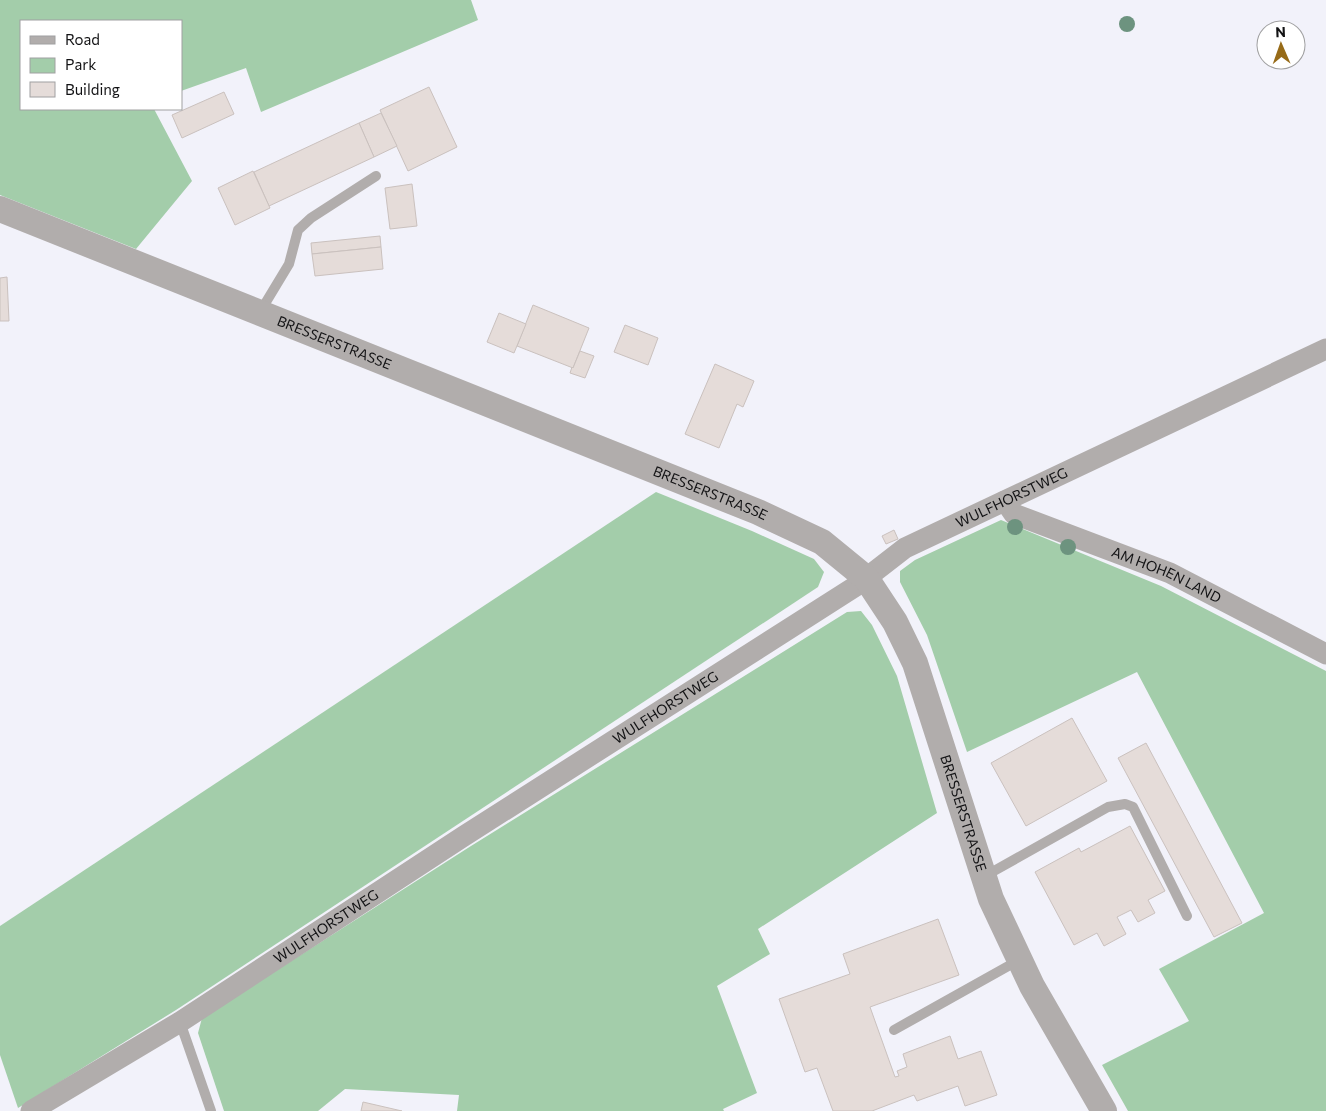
<svg xmlns="http://www.w3.org/2000/svg" width="1326" height="1111" font-family="Commissioner,sans-serif">
<style>
.green{fill:#a3cdaa}
.building{fill:#e5dcd9;stroke:#cac1be}
.lines{fill:none;stroke-linecap:round;stroke-linejoin:round}
.service{stroke:#b1adac;stroke-width:10}
.minor{stroke:#b1adac;stroke-width:21}
.tertiary{stroke:#b1adac;stroke-width:26}
.tree{fill:#6d937f}
.labels{text-anchor:middle;stroke-width:5;stroke-linejoin:round;paint-order:stroke}
.street-label{font-size:14px;fill:#121214;stroke:#fff}
</style>
<rect width="100%" height="100%" fill="#f2f2fa"/>
<!-- green -->
<g class="green">
<polygon points="0,0 471,0 478,20 261,112 246,68 181,91 181,21 21,21 21,109 154,109 192,181 136,249 0,195"/>
<polygon points="656,492 752,531 814,559 824,572 818,587 176,1010 18,1108 0,1055 0,926"/>
<polygon points="1001,520 1161,586 1326,671 1326,1111 1128,1111 1102,1065 1189,1021 1159,969 1264,913 1137,672 967,752 927,635 900,582 900,571 915,560"/>
<polygon points="861,611 872,625 897,676 937,813 758,929 770,954 717,986 757,1093 723,1109 724,1111 457,1111 459,1095 345,1089 318,1111 224,1111 198,1033 202,1018 471,846 847,612"/>
</g>
<!-- building -->
<g class="building">
<polygon points="429,87 457,147 408,171 380,110"/>
<polygon points="224,92 234,114 182,138 172,115"/>
<polygon points="381,113 397,146 374,157 359,123"/>
<polygon points="359,123 374,157 269,206 254,172"/>
<polygon points="253,171 270,208 235,225 218,188"/>
<polygon points="412,184 417,226 390,229 385,188"/>
<polygon points="380,236 381,247 312,254 311,243"/>
<polygon points="381,247 383,269 315,276 312,254"/>
<polygon points="7,277 9,321 0,321 0,278"/>
<polygon points="533,305 589,328 573,368 517,346"/>
<polygon points="499,313 526,324 514,353 487,342"/>
<polygon points="625,325 658,338 648,365 614,352"/>
<polygon points="580,351 594,356 585,378 570,373 572,367 573,368"/>
<polygon points="715,364 754,381 743,407 737,404 719,448 685,434"/>
<polygon points="894,530 898,539 886,544 882,536"/>
<polygon points="1072,718 1107,781 1026,826 991,763"/>
<polygon points="1146,743 1242,923 1214,937 1118,758"/>
<polygon points="1130,826 1165,891 1148,900 1155,913 1138,922 1131,910 1117,917 1126,934 1104,946 1097,933 1074,945 1035,872 1079,848 1081,852"/>
<polygon points="938,919 959,975 870,1007 895,1077 899,1076 897,1071 907,1067 903,1054 950,1036 958,1059 981,1051 997,1095 965,1106 958,1086 917,1101 914,1095 872,1111 833,1111 817,1068 805,1072 779,999 850,974 843,954"/>
<polygon points="363,1102 402,1111 361,1111"/>
</g>
<g class="lines">
<!-- service -->
<g class="service">
<polyline points="260,312 289,264 298,230 311,218 376,176"/>
<polyline points="985,876 1108,807 1125,804 1133,807 1187,916"/>
<polyline points="180,1022 211,1111"/>
<polyline points="894,1030 1019,960"/>
</g>
<!-- minor -->
<g class="minor">
<path id="s1" d="M1005 501 1014 514 1170 573 1326 654"/>
<path id="s2" d="M31 1111 180 1022 464 836 856 586 905 548 1326 349"/>
</g>
<!-- tertiary -->
<path class="tertiary" id="s3" d="M0 209 758 512 822 542 866 578 895 622 915 663 991 899 1032 986 1104 1111"/>
</g>
<!-- trees -->
<g class="tree">
<circle cx="1127" cy="24" r="8"/>
<circle cx="1015" cy="527" r="8"/>
<circle cx="1068" cy="547" r="8"/>
</g>
<g class="labels">
<!-- street labels -->
<g class="street-label">
<text dy="5" stroke="none"><textPath href="#s3" startOffset="360">BRESSERSTRASSE</textPath></text>
<text dy="5" stroke="none"><textPath href="#s3" startOffset="765">BRESSERSTRASSE</textPath></text>
<text dy="5" stroke="none"><textPath href="#s2" startOffset="1158">WULFHORSTWEG</textPath></text>
<text dy="5" stroke="none"><textPath href="#s1" startOffset="180">AM HOHEN LAND</textPath></text>
<text dy="5" stroke="none"><textPath href="#s2" startOffset="752">WULFHORSTWEG</textPath></text>
<text dy="5" stroke="none"><textPath href="#s3" startOffset="1200">BRESSERSTRASSE</textPath></text>
<text dy="5" stroke="none"><textPath href="#s2" startOffset="348">WULFHORSTWEG</textPath></text>
</g>
</g>
<!-- legend -->
<rect x="20" y="20" width="162" height="90" fill="#ffffff" stroke="#a0a0a1"/>
<rect x="30" y="36" width="25" height="8" fill="#b1adac" stroke="#a0a0a1"/>
<text x="65" y="45" font-size="15" fill="#121214">Road</text>
<rect x="30" y="58" width="25" height="15" fill="#a3cdaa" stroke="#a0a0a1"/>
<text x="65" y="70" font-size="15" fill="#121214">Park</text>
<rect x="30" y="82" width="25" height="15" fill="#e5dcd9" stroke="#a0a0a1"/>
<text x="65" y="95" font-size="15" fill="#121214">Building</text>
<!-- north arrow -->
<g transform="translate(1281 45) rotate(358)"><circle r="24" fill="#ffffff" stroke="#a0a0a1"/>
<path d="M0-4L9 19L0 12L-9 19Z" fill="#976b18"/>
<text y="-8" font-size="14" font-weight="bold" text-anchor="middle" fill="#121214">N</text>
</g>
</svg>
